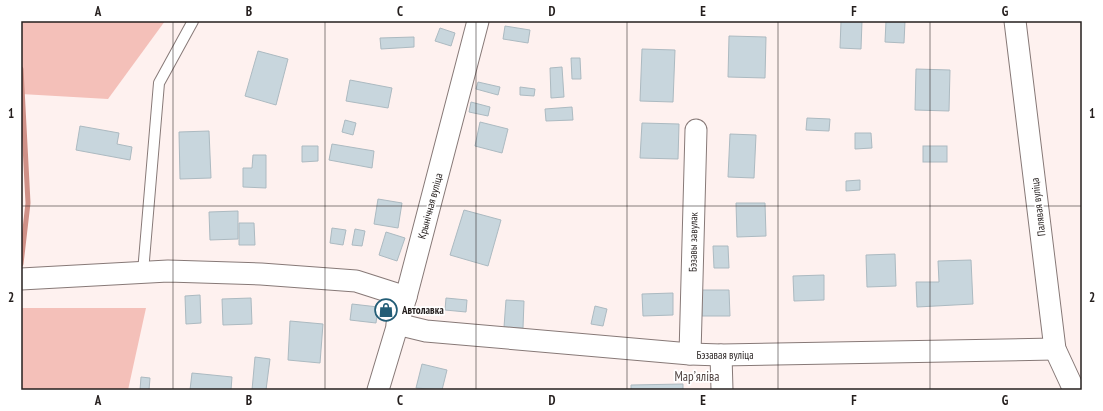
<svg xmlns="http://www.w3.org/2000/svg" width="1103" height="411" font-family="'PT Sans Narrow',sans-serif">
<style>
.green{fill:#f4c0b9}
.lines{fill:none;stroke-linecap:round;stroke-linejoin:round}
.stream{stroke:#cf9087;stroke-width:5}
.building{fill:#c8d6dd;stroke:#acbac1}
.lane-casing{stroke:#877977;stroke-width:12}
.street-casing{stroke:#877977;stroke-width:23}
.lane{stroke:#fff;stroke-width:10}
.street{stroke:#fff;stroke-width:21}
.grid{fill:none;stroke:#251f1e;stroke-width:1;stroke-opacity:0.55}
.labels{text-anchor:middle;stroke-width:3.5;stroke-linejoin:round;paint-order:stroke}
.street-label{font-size:11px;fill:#251f1e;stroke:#fff}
.poi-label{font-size:11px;font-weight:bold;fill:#251f1e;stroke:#fff;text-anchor:start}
.quarter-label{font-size:13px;fill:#524543;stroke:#fff}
.neatline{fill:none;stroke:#251f1e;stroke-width:1.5}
.grid-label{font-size:13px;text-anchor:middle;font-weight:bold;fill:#251f1e}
</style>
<rect width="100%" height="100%" fill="#fef1ef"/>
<!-- green -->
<g class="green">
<polygon points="21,21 165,21 108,99 21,94"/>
<polygon points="21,308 146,308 128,390 21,390"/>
</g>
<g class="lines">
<!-- stream -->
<polyline class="stream" points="21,69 28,203 21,264"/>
</g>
<!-- building -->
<g class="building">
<polygon points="841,21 862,21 861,49 840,48"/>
<polygon points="886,21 905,21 904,43 885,42"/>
<polygon points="505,26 530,30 528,43 503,39"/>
<polygon points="440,28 455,33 451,46 435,41"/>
<polygon points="729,36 766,37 765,78 728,77"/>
<polygon points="414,37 414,47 381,49 380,38"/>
<polygon points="642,49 675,50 673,102 640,101"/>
<polygon points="258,51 288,59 276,105 245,96"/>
<polygon points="571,58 580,58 581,79 572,79"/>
<polygon points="562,67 564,97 551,98 550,68"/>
<polygon points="916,69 950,70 949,111 915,110"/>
<polygon points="350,80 392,88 388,108 346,101"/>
<polygon points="478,82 500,87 498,95 476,89"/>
<polygon points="520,87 535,89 534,96 520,95"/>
<polygon points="471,102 490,107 488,116 469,112"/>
<polygon points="572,107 573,120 546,121 545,109"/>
<polygon points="807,118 830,119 829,131 806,130"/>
<polygon points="345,120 356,123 353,135 342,132"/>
<polygon points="480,122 508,129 502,153 475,146"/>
<polygon points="642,123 679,124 678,159 640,158"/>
<polygon points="80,126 119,133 117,144 132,147 130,160 76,150"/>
<polygon points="209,131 211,178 180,179 179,132"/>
<polygon points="855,133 871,133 872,148 855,149"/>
<polygon points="730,134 756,135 754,178 728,177"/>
<polygon points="332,144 374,151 372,168 329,160"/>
<polygon points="302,146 318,146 318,161 302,162"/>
<rect x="923" y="146" width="24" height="16"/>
<polygon points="253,155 266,155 266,188 243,187 243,168 252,168"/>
<polygon points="860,180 860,190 846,191 846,181"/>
<polygon points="378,199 402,203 398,228 374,224"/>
<polygon points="736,203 765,203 766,236 737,237"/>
<polygon points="464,210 501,220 488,266 450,255"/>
<polygon points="238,211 238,239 210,240 209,212"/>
<polygon points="239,223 254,223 255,245 239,245"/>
<polygon points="332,228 346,230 343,245 330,243"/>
<polygon points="355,229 365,231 362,246 352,245"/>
<polygon points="386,232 405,238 397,261 379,255"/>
<polygon points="713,246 728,246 729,268 714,268"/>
<polygon points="895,254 896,286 867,287 866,255"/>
<polygon points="971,260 973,304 917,307 916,282 939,282 938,261"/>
<polygon points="824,275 824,300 794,301 793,276"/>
<polygon points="701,290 729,290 730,316 702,316"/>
<polygon points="673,293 673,315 643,316 642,294"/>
<polygon points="200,295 201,323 186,324 185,296"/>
<polygon points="251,298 252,324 223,325 222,299"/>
<polygon points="446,298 467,300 466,312 445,310"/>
<polygon points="506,300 524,301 523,328 504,327"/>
<polygon points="352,304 378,307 376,323 350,320"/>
<polygon points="595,306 607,309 603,326 591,324"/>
<polygon points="290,321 323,324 320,363 288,360"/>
<polygon points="255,357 270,359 266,390 252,390"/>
<polygon points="422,364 447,370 442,390 416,388"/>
<polygon points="192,373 232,377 231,390 190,390"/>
<polygon points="141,377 150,378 149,390 140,390"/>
<polygon points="683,384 683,390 631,390 631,385"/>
</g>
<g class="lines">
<!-- lane casing -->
<g class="lane-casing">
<polyline id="lane" points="143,272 159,83 193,21"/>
</g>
<!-- street casing -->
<g class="street-casing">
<g id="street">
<polyline points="1015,21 1055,349 1074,390"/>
<polyline points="21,279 168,271 261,274 356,281 406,297"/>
<polyline points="397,324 426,331 690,354 721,355 1055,349"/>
<polyline points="690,354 696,130"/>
<polyline points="721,355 722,390"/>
<polyline points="378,390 406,297 478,21"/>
</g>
</g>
<!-- lane -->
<use href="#lane" class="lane"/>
<!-- street -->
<use href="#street" class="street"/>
</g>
<!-- grid -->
<path class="grid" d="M173 21V390M325 21V390M476 21V390M627 21V390M778 21V390M930 21V390M21 206H1082"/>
<!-- icons -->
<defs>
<g id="shop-ring" transform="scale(1.15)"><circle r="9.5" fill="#fff" stroke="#235d76" stroke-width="1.5"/><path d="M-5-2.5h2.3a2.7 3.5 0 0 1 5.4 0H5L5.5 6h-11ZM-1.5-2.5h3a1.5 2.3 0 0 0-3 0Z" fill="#235d76"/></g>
</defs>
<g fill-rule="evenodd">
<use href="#shop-ring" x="386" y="310"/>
</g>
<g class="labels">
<!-- street labels -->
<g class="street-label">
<text transform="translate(430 206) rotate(-75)" y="4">Крынічная вуліца</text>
<text transform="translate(1038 207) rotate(-97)" y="4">Палявая вуліца</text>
<text transform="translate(693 242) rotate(-89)" y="4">Бэзавы завулак</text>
<text x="725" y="359">Бэзавая вуліца</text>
</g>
<!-- poi labels -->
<g class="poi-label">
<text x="402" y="314">Автолавка</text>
</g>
<!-- quarter labels -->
<g class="quarter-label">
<text x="697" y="381">Марʼяліва</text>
</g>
</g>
<!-- border -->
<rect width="1103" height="411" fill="none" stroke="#ffffff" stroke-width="44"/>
<rect x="22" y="22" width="1059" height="367" class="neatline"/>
<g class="grid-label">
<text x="98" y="16">A</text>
<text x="249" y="16">B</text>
<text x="400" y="16">C</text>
<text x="552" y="16">D</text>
<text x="703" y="16">E</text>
<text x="854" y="16">F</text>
<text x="1005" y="16">G</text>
<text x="11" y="118">1</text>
<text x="1092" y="118">1</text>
<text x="11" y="302">2</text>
<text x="1092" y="302">2</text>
<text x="98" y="405">A</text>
<text x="249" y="405">B</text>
<text x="400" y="405">C</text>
<text x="552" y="405">D</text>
<text x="703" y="405">E</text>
<text x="854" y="405">F</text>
<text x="1005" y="405">G</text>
</g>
</svg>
